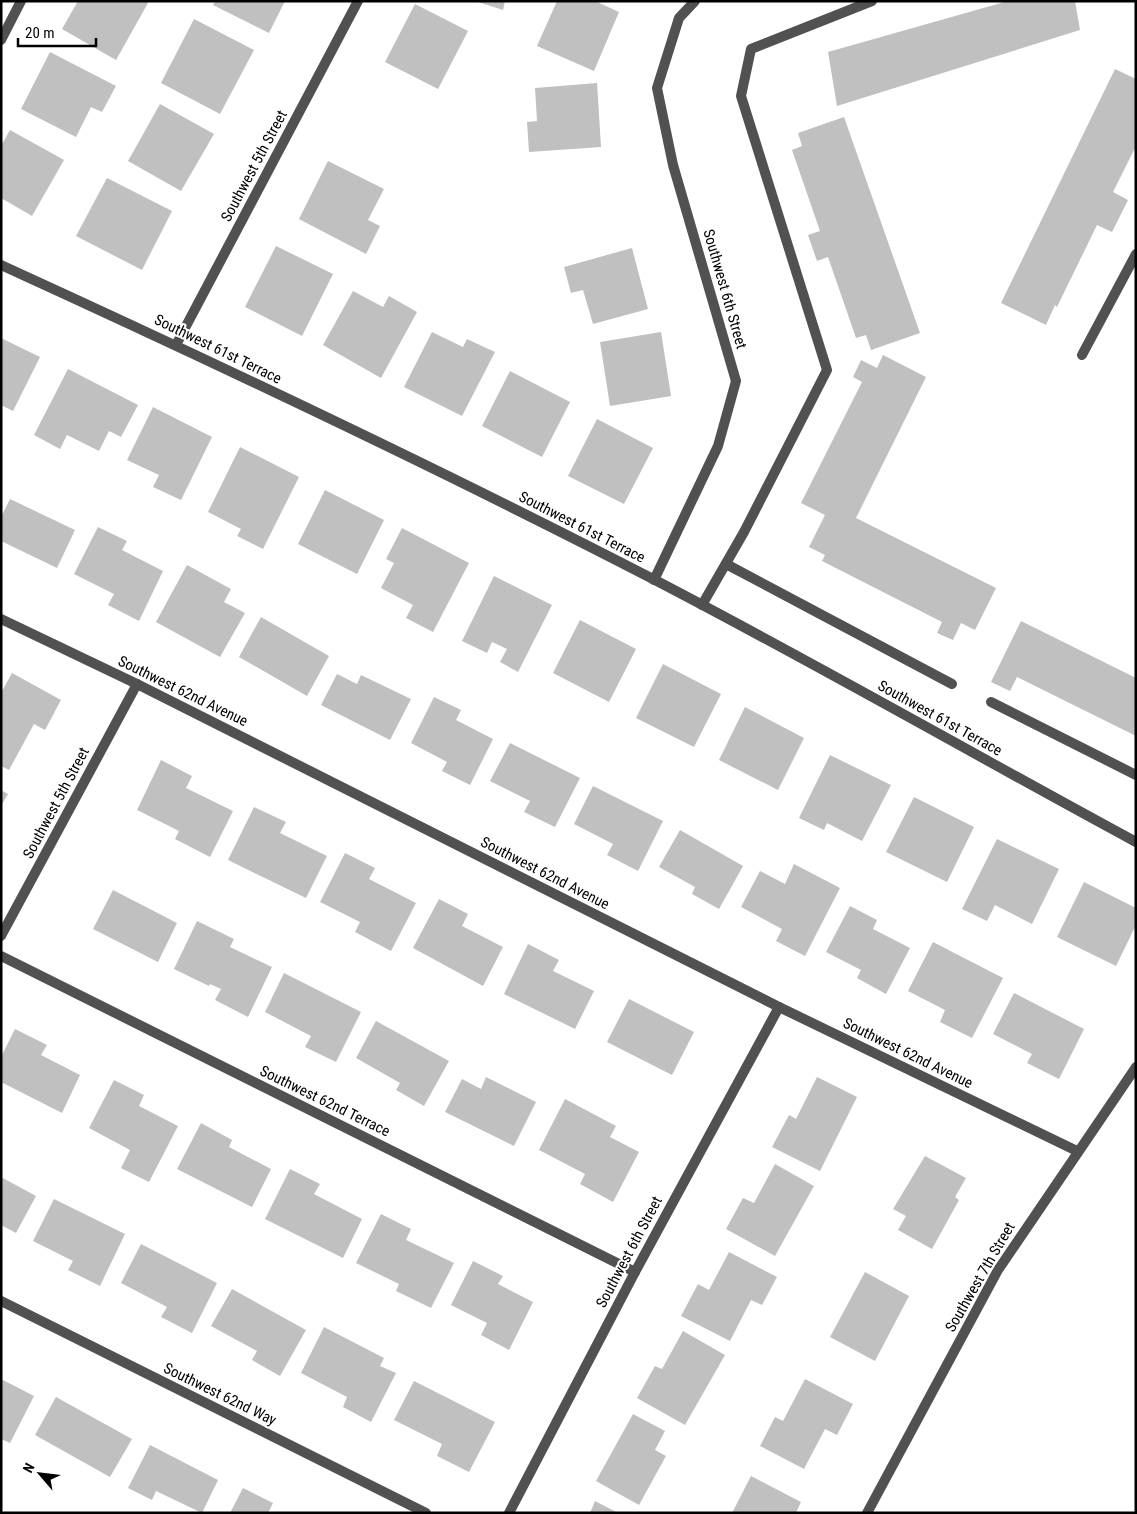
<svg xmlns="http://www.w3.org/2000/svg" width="1137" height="1514" font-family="'Roboto Condensed',sans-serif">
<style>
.building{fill:#c0c0c0}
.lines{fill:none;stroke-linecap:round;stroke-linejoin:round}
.service{stroke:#515151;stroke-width:10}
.minor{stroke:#515151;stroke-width:10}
.labels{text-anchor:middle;stroke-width:4;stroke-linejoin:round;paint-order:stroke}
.street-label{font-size:15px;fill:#000;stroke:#fff}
</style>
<rect width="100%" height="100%" fill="#fff"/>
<!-- building -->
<g class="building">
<polygon points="78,1 144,1 148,3 116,60 62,29"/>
<polygon points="215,1 285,1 269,33 213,5"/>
<polygon points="475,1 505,1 503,10"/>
<polygon points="557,1 595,1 619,12 594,71 537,46"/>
<polygon points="1008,1 1075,1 1080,30 837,106 828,52"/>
<polygon points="415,4 468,31 438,89 385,62"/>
<polygon points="194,19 254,50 220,114 161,83"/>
<polygon points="50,52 116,86 102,112 91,107 76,137 21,109"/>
<polygon points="1115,69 1136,79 1136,146 1113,192 1128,200 1112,232 1097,225 1057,307 1055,305 1046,325 1001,303"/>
<polygon points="597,83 601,147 529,152 527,122 537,121 535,88"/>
<polygon points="160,104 214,134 181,191 128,161"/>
<polygon points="844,117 920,333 871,350 866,335 856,338 828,257 817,261 808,235 820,231 792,150 802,146 798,133"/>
<polygon points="10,130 64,160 32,216 1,198 1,146"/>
<polygon points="328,161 384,189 368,220 380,226 366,254 299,219"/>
<polygon points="107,178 172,211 142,270 76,236"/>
<polygon points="276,246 333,274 302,336 245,307"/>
<polygon points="632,248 648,309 593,324 583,290 571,293 564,267"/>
<polygon points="353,291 383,307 389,296 417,312 381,378 323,345"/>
<polygon points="432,332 463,347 467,339 495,352 462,416 404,387"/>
<polygon points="661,332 671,396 610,406 600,342"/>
<polygon points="1,338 40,357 13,411 1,405"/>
<polygon points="883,355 926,377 856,518 996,588 975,630 961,623 953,640 937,633 942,622 822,561 825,555 809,547 825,515 801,503 862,382 853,377 861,360 877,368"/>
<polygon points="68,369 138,405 121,437 109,431 99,451 67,435 60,449 34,435"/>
<polygon points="510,371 570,402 542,457 482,426"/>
<polygon points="153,407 212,437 181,500 153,487 159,475 127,460"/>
<polygon points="597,419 653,448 624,504 568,476"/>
<polygon points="240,447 299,477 263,549 237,536 241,529 208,512"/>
<polygon points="325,490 384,520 357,574 298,544"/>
<polygon points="10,499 75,530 57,568 1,541 1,517"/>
<polygon points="98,527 127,541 122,550 163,571 139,621 108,605 114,594 74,574"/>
<polygon points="402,528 469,563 433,632 406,618 413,605 381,588 394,563 386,559"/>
<polygon points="187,565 231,589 224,602 245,613 220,657 156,622"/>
<polygon points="494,576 552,605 518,672 500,662 507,649 492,642 487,653 462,641"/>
<polygon points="261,617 329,656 307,696 239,657"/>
<polygon points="580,620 636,649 609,702 553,673"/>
<polygon points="1021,621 1136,678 1136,736 1017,677 1010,691 991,682"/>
<polygon points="663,664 721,694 694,747 636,718"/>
<polygon points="12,673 61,700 45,730 34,724 9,770 1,766 1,693"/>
<polygon points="337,674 357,684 361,675 411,699 390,740 321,705"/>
<polygon points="434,697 461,710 456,720 493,739 470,785 442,771 447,762 411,743"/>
<polygon points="745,707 804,738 778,790 719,760"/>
<polygon points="510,743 580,778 555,827 524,812 530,801 490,781"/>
<polygon points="830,755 891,785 862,841 827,823 824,830 799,818"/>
<polygon points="161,760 192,776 186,788 233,811 210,857 175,839 179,831 137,810"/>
<polygon points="593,786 663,821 638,871 607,855 613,844 574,824"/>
<polygon points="1,790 8,794 1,806"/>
<polygon points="914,797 974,827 947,882 886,852"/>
<polygon points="254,807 286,822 280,833 327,856 306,898 228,860"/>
<polygon points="680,830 743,866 719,909 692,894 695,887 659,867"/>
<polygon points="997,839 1059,869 1032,924 995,905 987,921 962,909"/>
<polygon points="345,853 375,868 369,879 416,903 391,951 355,932 360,922 320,902"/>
<polygon points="794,864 840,888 805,956 776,941 782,929 741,907 760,871 785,884"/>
<polygon points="1084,882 1136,908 1136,925 1116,966 1057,937"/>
<polygon points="113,890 177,923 158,962 93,929"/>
<polygon points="439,899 468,914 462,926 503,947 483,986 413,948"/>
<polygon points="850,906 877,920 873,929 910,948 886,994 857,978 861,970 826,952"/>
<polygon points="197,921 234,939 230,947 272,967 248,1017 215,1000 221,989 210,984 209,986 174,969"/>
<polygon points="933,942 1003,978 972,1038 940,1022 945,1010 908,991"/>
<polygon points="528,944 559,960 553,971 594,991 575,1029 504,994"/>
<polygon points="284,973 361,1012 336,1062 305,1047 311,1036 265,1012"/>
<polygon points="1014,993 1084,1029 1059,1079 1027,1063 1032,1054 993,1034"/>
<polygon points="629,999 694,1032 672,1075 607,1042"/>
<polygon points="376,1021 449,1061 424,1106 396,1090 400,1083 356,1058"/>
<polygon points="15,1029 47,1045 41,1055 80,1075 62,1113 1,1082 1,1057"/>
<polygon points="486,1077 536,1102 514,1146 445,1112 462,1079 481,1089"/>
<polygon points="817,1077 857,1097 820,1171 772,1147 789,1115 796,1119"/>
<polygon points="114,1080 144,1095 139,1106 178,1126 149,1182 121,1168 130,1150 89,1128"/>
<polygon points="565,1099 616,1126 610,1137 639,1152 613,1202 580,1184 585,1174 539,1150"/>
<polygon points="201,1123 232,1140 229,1147 271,1169 252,1207 177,1169"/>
<polygon points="925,1156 966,1178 955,1197 959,1200 932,1249 898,1230 906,1216 893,1209"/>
<polygon points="775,1164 814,1186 775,1256 726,1229 743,1198 754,1203"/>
<polygon points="290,1169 320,1184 314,1194 362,1219 343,1258 265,1219"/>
<polygon points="1,1177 36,1196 16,1233 1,1225"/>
<polygon points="54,1199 125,1234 100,1286 68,1270 73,1261 33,1241"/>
<polygon points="381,1214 411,1229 406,1240 454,1263 431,1308 396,1291 399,1284 356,1263"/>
<polygon points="141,1244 217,1283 192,1333 161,1317 167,1307 121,1283"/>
<polygon points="729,1252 777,1277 762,1305 751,1300 730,1341 681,1316 698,1284 709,1290"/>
<polygon points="473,1261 503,1276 498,1284 533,1302 509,1350 481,1335 487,1323 451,1305"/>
<polygon points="865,1272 909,1296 875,1361 830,1337"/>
<polygon points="232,1289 306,1330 280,1376 252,1360 257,1351 211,1326"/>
<polygon points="324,1327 384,1358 380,1366 396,1373 371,1422 343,1407 347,1397 301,1373"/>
<polygon points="683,1331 725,1355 685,1425 637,1398 655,1366 662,1369"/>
<polygon points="1,1379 34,1396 10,1443 1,1439"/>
<polygon points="805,1379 853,1404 837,1435 825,1429 804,1469 760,1446 775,1417 783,1421"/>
<polygon points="414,1381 495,1422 469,1472 437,1456 442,1444 394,1420"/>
<polygon points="56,1397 132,1439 110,1477 35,1435"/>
<polygon points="633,1414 665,1431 655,1450 666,1456 639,1505 596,1481"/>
<polygon points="150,1445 218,1480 202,1513 156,1491 152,1500 128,1488"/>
<polygon points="751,1476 801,1502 796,1513 732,1513"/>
<polygon points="243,1488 273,1503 268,1513 230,1513"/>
<polygon points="595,1501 618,1513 590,1513"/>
</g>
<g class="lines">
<!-- service -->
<g class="service">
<polyline points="726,564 952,684"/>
<polyline points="702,605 744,532 827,370 741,96 751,49 872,1"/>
<polyline points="991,702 1136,775"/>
</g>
<!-- minor -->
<g class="minor">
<polyline points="1,40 21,1"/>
<path d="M1 265C220 365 438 468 653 579 815 663 975 755 1136 842"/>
<polyline points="176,345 358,1"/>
<polyline points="1082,355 1136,254"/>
<polyline points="654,580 718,446 736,381 673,165 657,88 679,18 695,1"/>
<polyline points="1,619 137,684 779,1007 1077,1151"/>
<polyline points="1,936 137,684"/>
<polyline points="1,956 635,1272"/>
<polyline points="1,1301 426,1513"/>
<polyline points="509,1513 635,1272 779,1007"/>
<polyline points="867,1513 998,1270 1136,1067"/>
</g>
</g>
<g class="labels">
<!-- street labels -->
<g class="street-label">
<text transform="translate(254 166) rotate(-62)" y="5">Southwest 5th Street</text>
<text transform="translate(725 289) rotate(74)" y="5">Southwest 6th Street</text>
<text transform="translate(218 349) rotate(26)" y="5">Southwest 61st Terrace</text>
<text transform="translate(582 527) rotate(27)" y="5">Southwest 61st Terrace</text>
<text transform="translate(183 691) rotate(26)" y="5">Southwest 62nd Avenue</text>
<text transform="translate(940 718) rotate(29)" y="5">Southwest 61st Terrace</text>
<text transform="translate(56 803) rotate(-62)" y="5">Southwest 5th Street</text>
<text transform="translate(545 873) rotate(27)" y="5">Southwest 62nd Avenue</text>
<text transform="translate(908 1053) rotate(26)" y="5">Southwest 62nd Avenue</text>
<text transform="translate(325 1101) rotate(26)" y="5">Southwest 62nd Terrace</text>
<text transform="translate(629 1252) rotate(-62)" y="5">Southwest 6th Street</text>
<text transform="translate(980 1277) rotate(-60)" y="5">Southwest 7th Street</text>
<text transform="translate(220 1394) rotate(26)" y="5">Southwest 62nd Way</text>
</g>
</g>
<!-- border -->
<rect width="1137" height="1514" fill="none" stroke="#000000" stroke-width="5"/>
<!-- north arrow -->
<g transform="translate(40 1474) rotate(298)" stroke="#ffffff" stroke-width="4" paint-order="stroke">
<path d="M0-4L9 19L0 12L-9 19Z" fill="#000000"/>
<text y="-8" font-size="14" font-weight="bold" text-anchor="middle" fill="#000000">N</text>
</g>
<!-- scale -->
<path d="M18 38v8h78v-8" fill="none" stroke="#000000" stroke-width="2.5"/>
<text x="25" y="38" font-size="15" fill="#000000" stroke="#ffffff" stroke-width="4" paint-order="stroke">20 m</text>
</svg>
